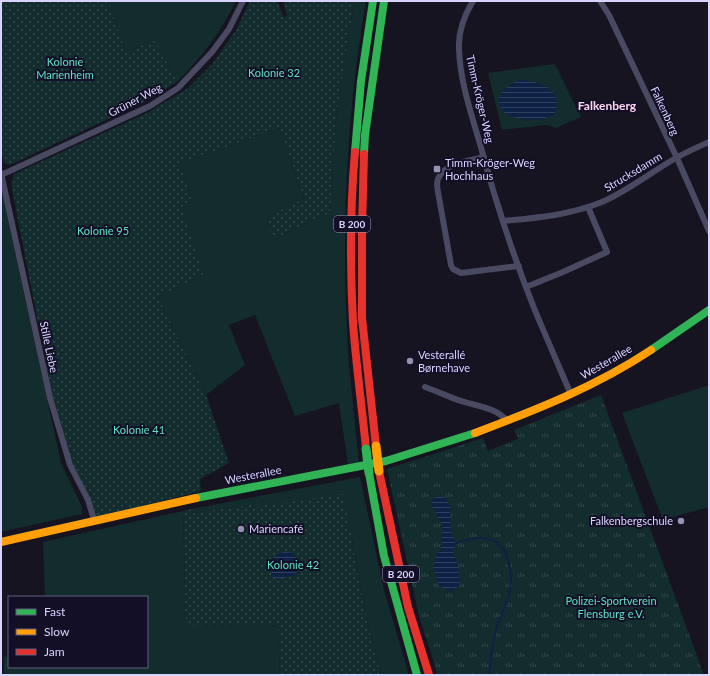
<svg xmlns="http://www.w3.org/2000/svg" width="710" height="676" font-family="Lato,sans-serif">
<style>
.grass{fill:#132c2d}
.park{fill:url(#park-tufts)}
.garden{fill:url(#garden-dots)}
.water{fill:url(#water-rules)}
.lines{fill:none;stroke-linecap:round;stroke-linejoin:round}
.stream{stroke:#0d2144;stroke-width:2}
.street{stroke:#4a4962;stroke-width:6}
.fast{stroke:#30b455;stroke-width:8}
.slow{stroke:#ff9f0a;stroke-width:8}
.jam{stroke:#e5322d;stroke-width:8}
.fast-bridge{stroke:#30b455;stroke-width:9}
.slow-bridge{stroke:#ff9f0a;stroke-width:9}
.poi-dot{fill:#9591b1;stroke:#130f26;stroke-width:1.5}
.labels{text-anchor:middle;stroke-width:4;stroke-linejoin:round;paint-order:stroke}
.shield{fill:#130f26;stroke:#9e99be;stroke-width:1}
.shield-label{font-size:10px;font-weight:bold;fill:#d9d4ff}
.park-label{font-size:11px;fill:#5fe0c0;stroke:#130f26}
.street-label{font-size:11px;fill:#d9d4ff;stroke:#130f26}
.poi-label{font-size:11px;fill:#d9d4ff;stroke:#130f26;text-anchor:start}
.neighbourhood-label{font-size:12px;font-weight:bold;fill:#ffd6f0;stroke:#130f26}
</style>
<defs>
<pattern id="park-tufts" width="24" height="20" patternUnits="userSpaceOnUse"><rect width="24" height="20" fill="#132c2d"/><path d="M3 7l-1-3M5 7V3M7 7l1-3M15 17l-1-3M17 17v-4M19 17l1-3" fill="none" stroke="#354a4c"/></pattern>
<pattern id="garden-dots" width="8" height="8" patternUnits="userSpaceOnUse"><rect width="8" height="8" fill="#132c2d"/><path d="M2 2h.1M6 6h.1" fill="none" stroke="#354a4c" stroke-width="1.8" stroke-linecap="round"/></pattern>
<pattern id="water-rules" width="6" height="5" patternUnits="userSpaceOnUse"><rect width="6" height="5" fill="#0d2144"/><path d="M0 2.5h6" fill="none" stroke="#304060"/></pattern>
</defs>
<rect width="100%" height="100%" fill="#161421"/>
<!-- grass -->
<g class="grass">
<path d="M108 1H236C221 32 201 58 177 82L155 40 126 52Z"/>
<path d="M354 1H366C346 116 341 234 348 351 351 388 355 425 359 462L348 465 339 403 295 416 255 315 229 325 245 365 206 395 158 297 204 274 180 207 192 202 180 163 279 128 304 200 267 217 274 240 324 214H330L336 120Z"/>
<polygon points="555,64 581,117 556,128 546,125 502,130 488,73"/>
<polygon points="1,187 61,463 82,507 82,514 1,532"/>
<polygon points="709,385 709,507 663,520 622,413"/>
<polygon points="360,477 384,590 409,675 381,675 367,620 352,540 254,507 250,505 192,513 191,509"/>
<polygon points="183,511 186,626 278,625 280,675 4,675 4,657 9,656 9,667 147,667 147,597 45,597 43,542"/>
</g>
<!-- park -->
<polygon class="park" points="601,395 704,675 438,675 419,616 387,469 483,438 488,451 518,439 514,430"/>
<!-- garden -->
<g class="garden">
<polygon points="1,1 108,1 126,52 155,40 177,82 144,102 10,165 4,163 1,151"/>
<polygon points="250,1 277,1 284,18 287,15 283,1 354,1 336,120 330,215 324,214 273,240 267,217 304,199 279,128 180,163 192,202 181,207 204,274 158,297 206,395 229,463 200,479 201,491 96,518 71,463 52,394 11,184 14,174 147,113 188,88 213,63 236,30"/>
<polygon points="343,494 367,620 381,675 280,675 278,625 186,626 183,511 191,509 192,513 250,505 254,507"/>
</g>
<!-- water -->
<g class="water">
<path d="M521 80C541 81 565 91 554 115 550 116 546 118 542 119 533 121 510 119 503 111 491 98 508 83 521 80Z"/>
<polygon points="437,496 447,498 450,507 451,532 456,543 453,553 458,565 460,585 451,592 439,586 433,567 436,556 441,549 443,526 432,506 432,500"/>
<path d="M285 552 293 553C299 563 301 568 293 576 285 577 281 580 274 578 268 567 271 554 285 552Z"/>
</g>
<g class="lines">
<!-- stream -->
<path class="stream" d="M456 543C467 540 481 535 492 540 511 548 514 580 508 598 505 608 500 617 497 626 492 642 491 659 489 675"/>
<!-- street -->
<g class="street">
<path d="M473 1C464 16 458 32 459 49 460 81 471 113 480 144 495 200 513 255 534 308 546 337 559 366 571 395"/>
<polyline points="600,1 609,15 677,158 709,231"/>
<path d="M484 157C470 161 445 163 439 177 436 181 437 187 438 192L451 265 453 269 461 273 519 266"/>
<polyline points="1,173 50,398 70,465 88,500 94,520"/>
<polyline points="1,175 150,106 178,88 212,52 229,29 243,1"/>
<path d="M503 221C536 218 570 215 602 202 628 191 651 172 676 158 686 152 698 147 709 142"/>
<polyline points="526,287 563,272 607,252 588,207"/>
<path d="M425 387C436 391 447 396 458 400 475 406 496 407 507 421"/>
</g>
<!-- fast -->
<g class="fast">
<polyline points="355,152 361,81 373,1"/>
<polyline points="364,154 365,135 384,1"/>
<polyline points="651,350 709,310"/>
<polyline points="369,473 384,556 417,675"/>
<polyline points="196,498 386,461 475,433"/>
</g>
<!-- slow -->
<g class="slow">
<path d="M475 433C536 410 597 386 651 350"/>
<polyline points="1,542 196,498"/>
</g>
<!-- jam -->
<g class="jam">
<path d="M355 152C350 208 350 266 353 322 356 365 362 407 366 449"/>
<polyline points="364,154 362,227 362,318 376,446"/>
<polyline points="379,471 408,607 429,675"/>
</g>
<!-- fast-bridge -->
<polyline class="fast-bridge" points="366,449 369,473"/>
<!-- slow-bridge -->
<polyline class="slow-bridge" points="376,446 379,471"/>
</g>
<!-- markers -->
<g class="poi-dot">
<rect x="433" y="165" width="8" height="8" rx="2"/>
<circle cx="410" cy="361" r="4"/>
<circle cx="681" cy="521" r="4"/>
<circle cx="241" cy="529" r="4"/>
</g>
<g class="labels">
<!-- shield labels -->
<g class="shield">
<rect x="334" y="216" width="36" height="16" rx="3"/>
<rect x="383" y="566" width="36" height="16" rx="3"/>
</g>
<g class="shield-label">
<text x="352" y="228">B 200</text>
<text x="401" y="578">B 200</text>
</g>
<!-- park labels -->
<g class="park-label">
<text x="65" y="66">Kolonie<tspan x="65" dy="13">Marienheim</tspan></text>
<text x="274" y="77">Kolonie 32</text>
<text x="103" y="235">Kolonie 95</text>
<text x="139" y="434">Kolonie 41</text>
<text x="293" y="569">Kolonie 42</text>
<text x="611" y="605">Polizei-Sportverein<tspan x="611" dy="13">Flensburg e.V.</tspan></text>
</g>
<!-- street labels -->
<g class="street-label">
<text transform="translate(480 99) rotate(77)" y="4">Timm-Kröger-Weg</text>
<text transform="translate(135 100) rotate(-28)" y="4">Grüner Weg</text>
<text transform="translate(665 111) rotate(65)" y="4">Falkenberg</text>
<text transform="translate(633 172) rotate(-31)" y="4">Strucksdamm</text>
<text transform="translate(49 347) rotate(78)" y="4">Stille Liebe</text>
<text transform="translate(606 362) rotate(-30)" y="4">Westerallee</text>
<text transform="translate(253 475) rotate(-11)" y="4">Westerallee</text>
</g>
<!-- poi labels -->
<g class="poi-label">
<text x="445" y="167">Timm-Kröger-Weg<tspan x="445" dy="13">Hochhaus</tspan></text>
<text x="418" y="359">Vesterallé<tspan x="418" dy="13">Børnehave</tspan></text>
<text x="673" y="525" text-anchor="end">Falkenbergschule</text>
<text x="249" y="533">Mariencafé</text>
</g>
<!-- neighbourhood labels -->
<g class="neighbourhood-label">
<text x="607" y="110">Falkenberg</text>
</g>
</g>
<!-- border -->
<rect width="710" height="676" fill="none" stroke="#d9d4ff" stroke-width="4"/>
<!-- legend -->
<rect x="8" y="596" width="140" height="72" fill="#130f26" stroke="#625e7d"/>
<rect x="16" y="609" width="20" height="6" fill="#30b455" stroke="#625e7d"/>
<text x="44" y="616" font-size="12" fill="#d9d4ff">Fast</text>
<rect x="16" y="629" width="20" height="6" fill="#ff9f0a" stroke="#625e7d"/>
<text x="44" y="636" font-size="12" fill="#d9d4ff">Slow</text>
<rect x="16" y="649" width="20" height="6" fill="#e5322d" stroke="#625e7d"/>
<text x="44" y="656" font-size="12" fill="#d9d4ff">Jam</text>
</svg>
